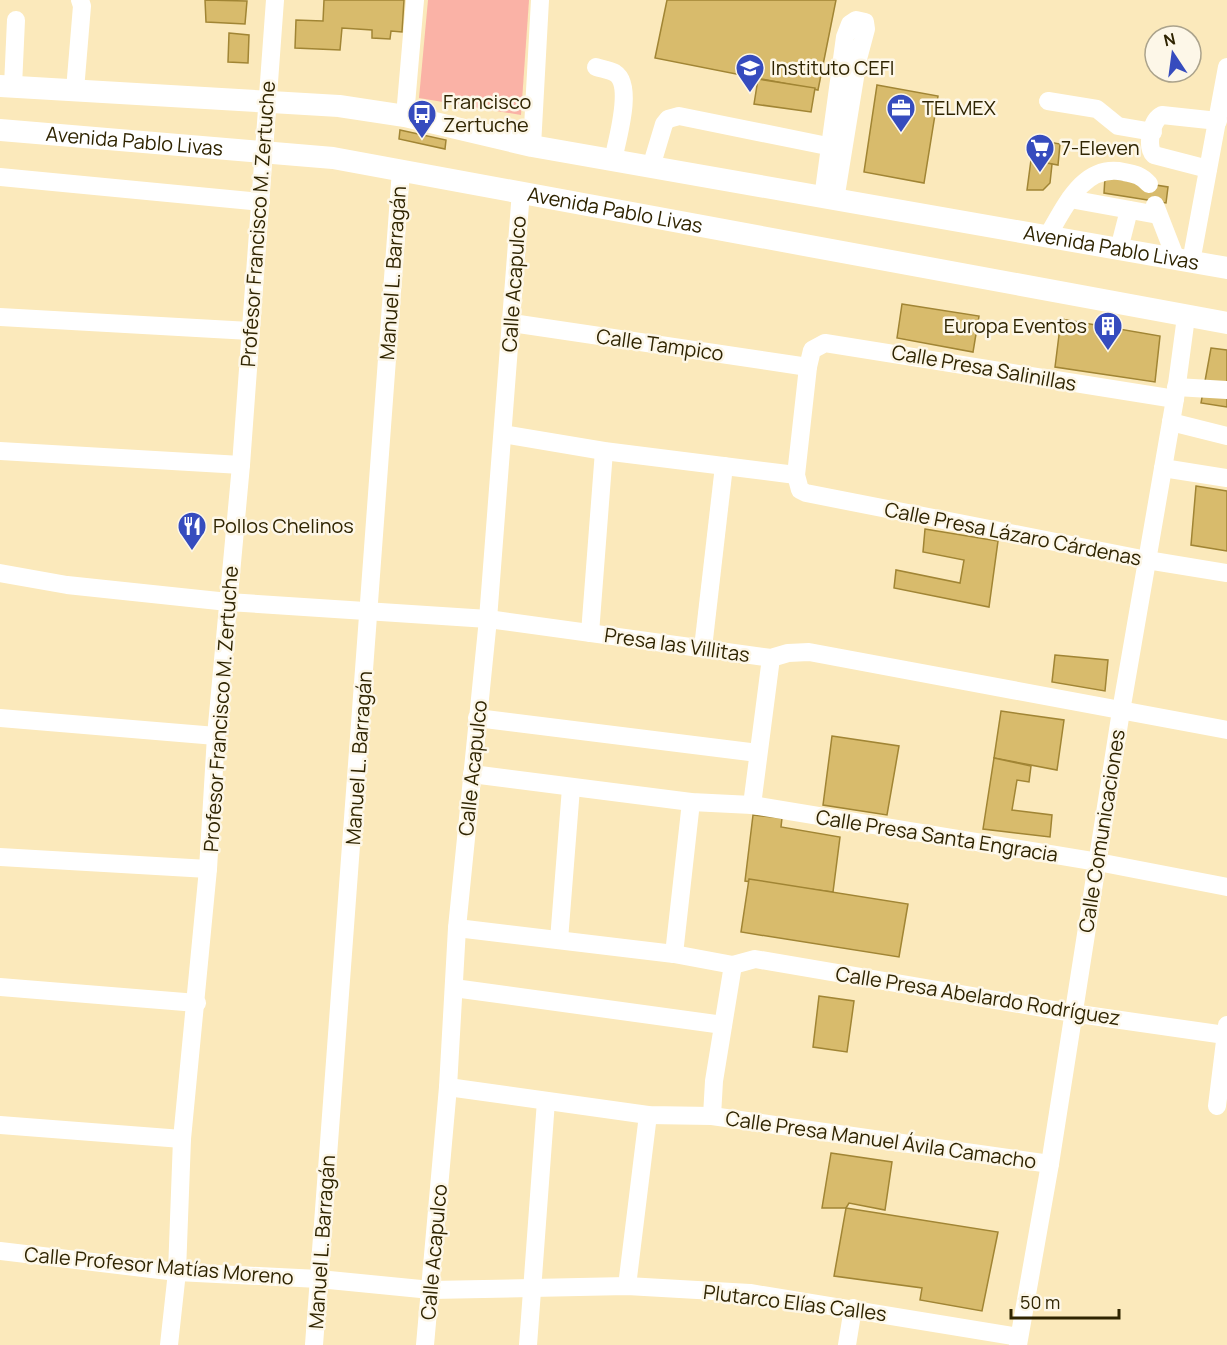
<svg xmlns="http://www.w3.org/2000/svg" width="1227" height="1345" font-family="Manrope,sans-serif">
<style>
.green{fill:#fab2a6}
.building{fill:#d8bb6c;stroke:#a18534;stroke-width:1.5}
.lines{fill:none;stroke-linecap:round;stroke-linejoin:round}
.minor{stroke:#fff;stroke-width:18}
.major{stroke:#fff;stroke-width:22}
.labels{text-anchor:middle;stroke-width:5;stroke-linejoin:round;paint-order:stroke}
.poi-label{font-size:20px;fill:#2f2401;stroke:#fdf7e8;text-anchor:start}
.street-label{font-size:20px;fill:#2f2401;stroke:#fdf7e8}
</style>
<rect width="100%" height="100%" fill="#fbe9bb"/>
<!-- green -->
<polygon class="green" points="428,0 529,0 521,115 419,98"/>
<!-- building -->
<g class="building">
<polygon points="205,0 247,1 245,24 206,22"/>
<polygon points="324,0 404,0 402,32 391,31 390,39 372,38 372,30 342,28 340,50 295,48 296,20 323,21"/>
<polygon points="667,0 836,0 818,90 655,58"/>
<polygon points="229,33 249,35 248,63 228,62"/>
<polygon points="758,79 815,88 811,112 754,104"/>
<polygon points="877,85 938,96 924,183 864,172"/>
<polygon points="400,130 446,140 445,149 399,139"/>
<polygon points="1033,139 1060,144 1058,165 1031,160"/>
<polygon points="1031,160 1052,164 1050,183 1043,190 1027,190"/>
<polygon points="1105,177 1168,187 1166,203 1104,193"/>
<polygon points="902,304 979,316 973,352 897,338"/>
<polygon points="1061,319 1160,336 1155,382 1055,367"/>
<polygon points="1211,348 1227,350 1227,407 1201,403"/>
<polygon points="1196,486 1227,491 1227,551 1191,545"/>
<polygon points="925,529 998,541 989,607 894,588 896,570 960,583 964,560 923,552"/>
<polygon points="1055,655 1108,660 1105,691 1052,682"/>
<polygon points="1001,711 1064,720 1057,770 994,758"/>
<polygon points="832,736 899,746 887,815 823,805"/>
<polygon points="994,758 1031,766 1029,782 1017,780 1012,810 1052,815 1050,837 983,829"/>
<polygon points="753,815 782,818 781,827 840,837 833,892 745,881"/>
<polygon points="749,879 908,904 899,957 741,932"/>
<polygon points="819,996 854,1001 847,1052 813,1047"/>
<polygon points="831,1153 892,1162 885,1210 849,1203 846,1208 822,1208"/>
<polygon points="846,1208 998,1232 982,1311 920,1300 922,1288 834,1276"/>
</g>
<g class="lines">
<!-- minor -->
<g class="minor">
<path d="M596 67C602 69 610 70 615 73 634 85 617 140 613 160"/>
<polyline points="13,86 16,20"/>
<polyline points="75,90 82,6 80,0"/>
<polyline points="1048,101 1097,109 1118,126 1153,132"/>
<polyline points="405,116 415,0"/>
<polyline points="532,146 540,0"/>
<polyline points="651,167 664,124 668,119 679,116 842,149"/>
<path d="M1208 169 1154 155C1146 147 1151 120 1162 115L1218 121"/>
<polyline points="0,177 261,202"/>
<polyline points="823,198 845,37 850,24 856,20 865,22 866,29 858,59 835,200"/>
<polyline points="1070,199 1158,215"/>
<polyline points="1155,205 1176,259"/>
<path d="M1047 237C1065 207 1083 163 1124 172 1135 174 1141 175 1149 184"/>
<polyline points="1119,249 1129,210"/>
<polyline points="1191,262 1227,67"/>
<polyline points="0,317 250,331"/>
<polyline points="512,323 808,367"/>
<polyline points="1176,387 1227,390"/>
<polyline points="1175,399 825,343 812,350 808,367 796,475 800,490 806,493 1147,560 1227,573"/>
<polyline points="1171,422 1227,436"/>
<polyline points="503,434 604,451 796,475"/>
<polyline points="0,451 241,465"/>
<polyline points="1163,468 1227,478"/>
<polyline points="0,573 67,585 228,602 488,619 771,658 788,653 809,652 1227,730"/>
<polyline points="590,633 604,451"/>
<polyline points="703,648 724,466"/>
<polyline points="0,718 216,736"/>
<polyline points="477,718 758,753"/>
<polyline points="472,774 691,802 752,805 1098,862 1227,887"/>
<polyline points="752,805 771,658"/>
<polyline points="0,857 208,869"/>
<polyline points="457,928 674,954 733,965"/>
<polyline points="559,940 571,788"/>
<polyline points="674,954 691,802"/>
<polyline points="733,965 755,959 1072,1013 1225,1035"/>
<polyline points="0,987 197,1003"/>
<polyline points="454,988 723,1025"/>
<polyline points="448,1087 648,1115 712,1116 1050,1164"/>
<polyline points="1217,1106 1227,1025"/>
<polyline points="712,1116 714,1081 733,965"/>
<polyline points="0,1125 182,1139"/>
<polyline points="0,1251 177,1272 319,1279 431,1290 627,1286 750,1293 1019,1337"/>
<polyline points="627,1286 648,1115"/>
<polyline points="169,1345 177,1272 182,1139 208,869 216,736 241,465 275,0"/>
<polyline points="314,1345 401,170"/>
<polyline points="425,1345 448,1087 457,928 488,619 521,191"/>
<polyline points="528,1345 546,1101"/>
<polyline points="847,1345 853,1308"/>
<polyline points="1018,1345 1050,1164 1121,711 1175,399 1186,317"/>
</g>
<!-- major -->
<g class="major">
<path id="s1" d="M0 86 339 106 405 116 532 146 1227 268"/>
<path id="s2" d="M0 130 333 158 1227 323"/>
</g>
</g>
<!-- icons -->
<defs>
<g id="university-pin" transform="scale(1.5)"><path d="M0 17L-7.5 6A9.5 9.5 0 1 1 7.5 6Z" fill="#364cbe" stroke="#fdf7e8"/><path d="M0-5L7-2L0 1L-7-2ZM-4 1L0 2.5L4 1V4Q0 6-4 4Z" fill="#fff"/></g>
<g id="office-pin" transform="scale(1.5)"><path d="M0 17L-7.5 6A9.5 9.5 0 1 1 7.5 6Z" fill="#364cbe" stroke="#fdf7e8"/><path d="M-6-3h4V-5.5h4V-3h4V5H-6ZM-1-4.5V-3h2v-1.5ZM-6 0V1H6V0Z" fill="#fff"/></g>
<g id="bus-pin" transform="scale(1.5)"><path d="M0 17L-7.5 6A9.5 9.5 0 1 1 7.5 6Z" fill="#364cbe" stroke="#fdf7e8"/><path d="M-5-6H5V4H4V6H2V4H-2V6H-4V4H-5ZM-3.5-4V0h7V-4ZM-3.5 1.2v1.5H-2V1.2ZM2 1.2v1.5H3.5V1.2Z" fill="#fff"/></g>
<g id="supermarket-pin" transform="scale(1.5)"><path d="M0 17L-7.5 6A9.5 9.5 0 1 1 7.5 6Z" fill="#364cbe" stroke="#fdf7e8"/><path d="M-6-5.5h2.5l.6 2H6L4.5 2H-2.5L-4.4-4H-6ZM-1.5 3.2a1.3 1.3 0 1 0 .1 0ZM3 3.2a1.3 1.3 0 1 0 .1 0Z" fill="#fff"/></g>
<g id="building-pin" transform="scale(1.5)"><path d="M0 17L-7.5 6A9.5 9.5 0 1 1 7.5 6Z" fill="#364cbe" stroke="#fdf7e8"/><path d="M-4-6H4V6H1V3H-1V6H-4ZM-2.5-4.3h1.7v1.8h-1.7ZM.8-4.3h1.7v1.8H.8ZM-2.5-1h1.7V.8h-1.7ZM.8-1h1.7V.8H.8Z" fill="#fff"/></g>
<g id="restaurant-pin" transform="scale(1.5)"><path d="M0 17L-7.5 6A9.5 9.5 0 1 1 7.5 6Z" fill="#364cbe" stroke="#fdf7e8"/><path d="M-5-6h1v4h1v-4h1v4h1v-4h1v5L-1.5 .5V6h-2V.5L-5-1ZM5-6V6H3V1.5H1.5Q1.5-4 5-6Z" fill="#fff"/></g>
</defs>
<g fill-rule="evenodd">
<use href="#university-pin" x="750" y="68"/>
<use href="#office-pin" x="901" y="108"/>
<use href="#bus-pin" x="422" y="114"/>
<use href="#supermarket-pin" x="1040" y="148"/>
<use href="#building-pin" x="1108" y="326"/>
<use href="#restaurant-pin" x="192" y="526"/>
</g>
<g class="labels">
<!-- poi labels -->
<g class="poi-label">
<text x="771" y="75">Instituto CEFI</text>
<text x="443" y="109">Francisco<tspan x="443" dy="23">Zertuche</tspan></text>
<text x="922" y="115">TELMEX</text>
<text x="1061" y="155">7-Eleven</text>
<text x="1087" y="333" text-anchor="end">Europa Eventos</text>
<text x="213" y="533">Pollos Chelinos</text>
</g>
<!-- street labels -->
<g class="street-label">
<text dy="7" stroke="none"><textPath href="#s2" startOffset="135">Avenida Pablo Livas</textPath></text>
<text dy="7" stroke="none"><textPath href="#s2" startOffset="621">Avenida Pablo Livas</textPath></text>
<text transform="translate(258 224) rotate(-86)" y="7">Profesor Francisco M. Zertuche</text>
<text dy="7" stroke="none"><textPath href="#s1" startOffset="1125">Avenida Pablo Livas</textPath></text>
<text transform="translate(393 273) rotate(-86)" y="7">Manuel L. Barragán</text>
<text transform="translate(514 284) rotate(-86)" y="7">Calle Acapulco</text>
<text transform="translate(660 345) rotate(8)" y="7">Calle Tampico</text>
<text transform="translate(984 368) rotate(10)" y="7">Calle Presa Salinillas</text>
<text transform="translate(1013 534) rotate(11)" y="7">Calle Presa Lázaro Cárdenas</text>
<text transform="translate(677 645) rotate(8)" y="7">Presa las Villitas</text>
<text transform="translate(221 709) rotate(-86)" y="7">Profesor Francisco M. Zertuche</text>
<text transform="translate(359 758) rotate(-86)" y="7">Manuel L. Barragán</text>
<text transform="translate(473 768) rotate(-84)" y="7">Calle Acapulco</text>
<text transform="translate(1102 831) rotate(-81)" y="7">Calle Comunicaciones</text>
<text transform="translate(937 836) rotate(9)" y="7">Calle Presa Santa Engracia</text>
<text transform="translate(978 996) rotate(9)" y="7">Calle Presa Abelardo Rodríguez</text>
<text transform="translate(881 1140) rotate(8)" y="7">Calle Presa Manuel Ávila Camacho</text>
<text transform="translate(322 1242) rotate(-86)" y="7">Manuel L. Barragán</text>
<text transform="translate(434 1252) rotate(-85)" y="7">Calle Acapulco</text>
<text transform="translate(159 1266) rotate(5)" y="7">Calle Profesor Matías Moreno</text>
<text transform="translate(795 1303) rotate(7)" y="7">Plutarco Elías Calles</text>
</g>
</g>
<!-- north arrow -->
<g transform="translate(1173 54) rotate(347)"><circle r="28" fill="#fdf7e8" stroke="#aba38c" stroke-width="1.5"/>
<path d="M0-4.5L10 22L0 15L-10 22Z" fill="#364cbe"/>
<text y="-9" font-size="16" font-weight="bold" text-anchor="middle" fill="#2f2401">N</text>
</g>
<!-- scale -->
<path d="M1011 1309v9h108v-9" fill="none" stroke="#2f2401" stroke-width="3"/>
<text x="1020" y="1309" font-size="18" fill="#2f2401" stroke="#fdf7e8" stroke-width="4.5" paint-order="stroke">50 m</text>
</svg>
